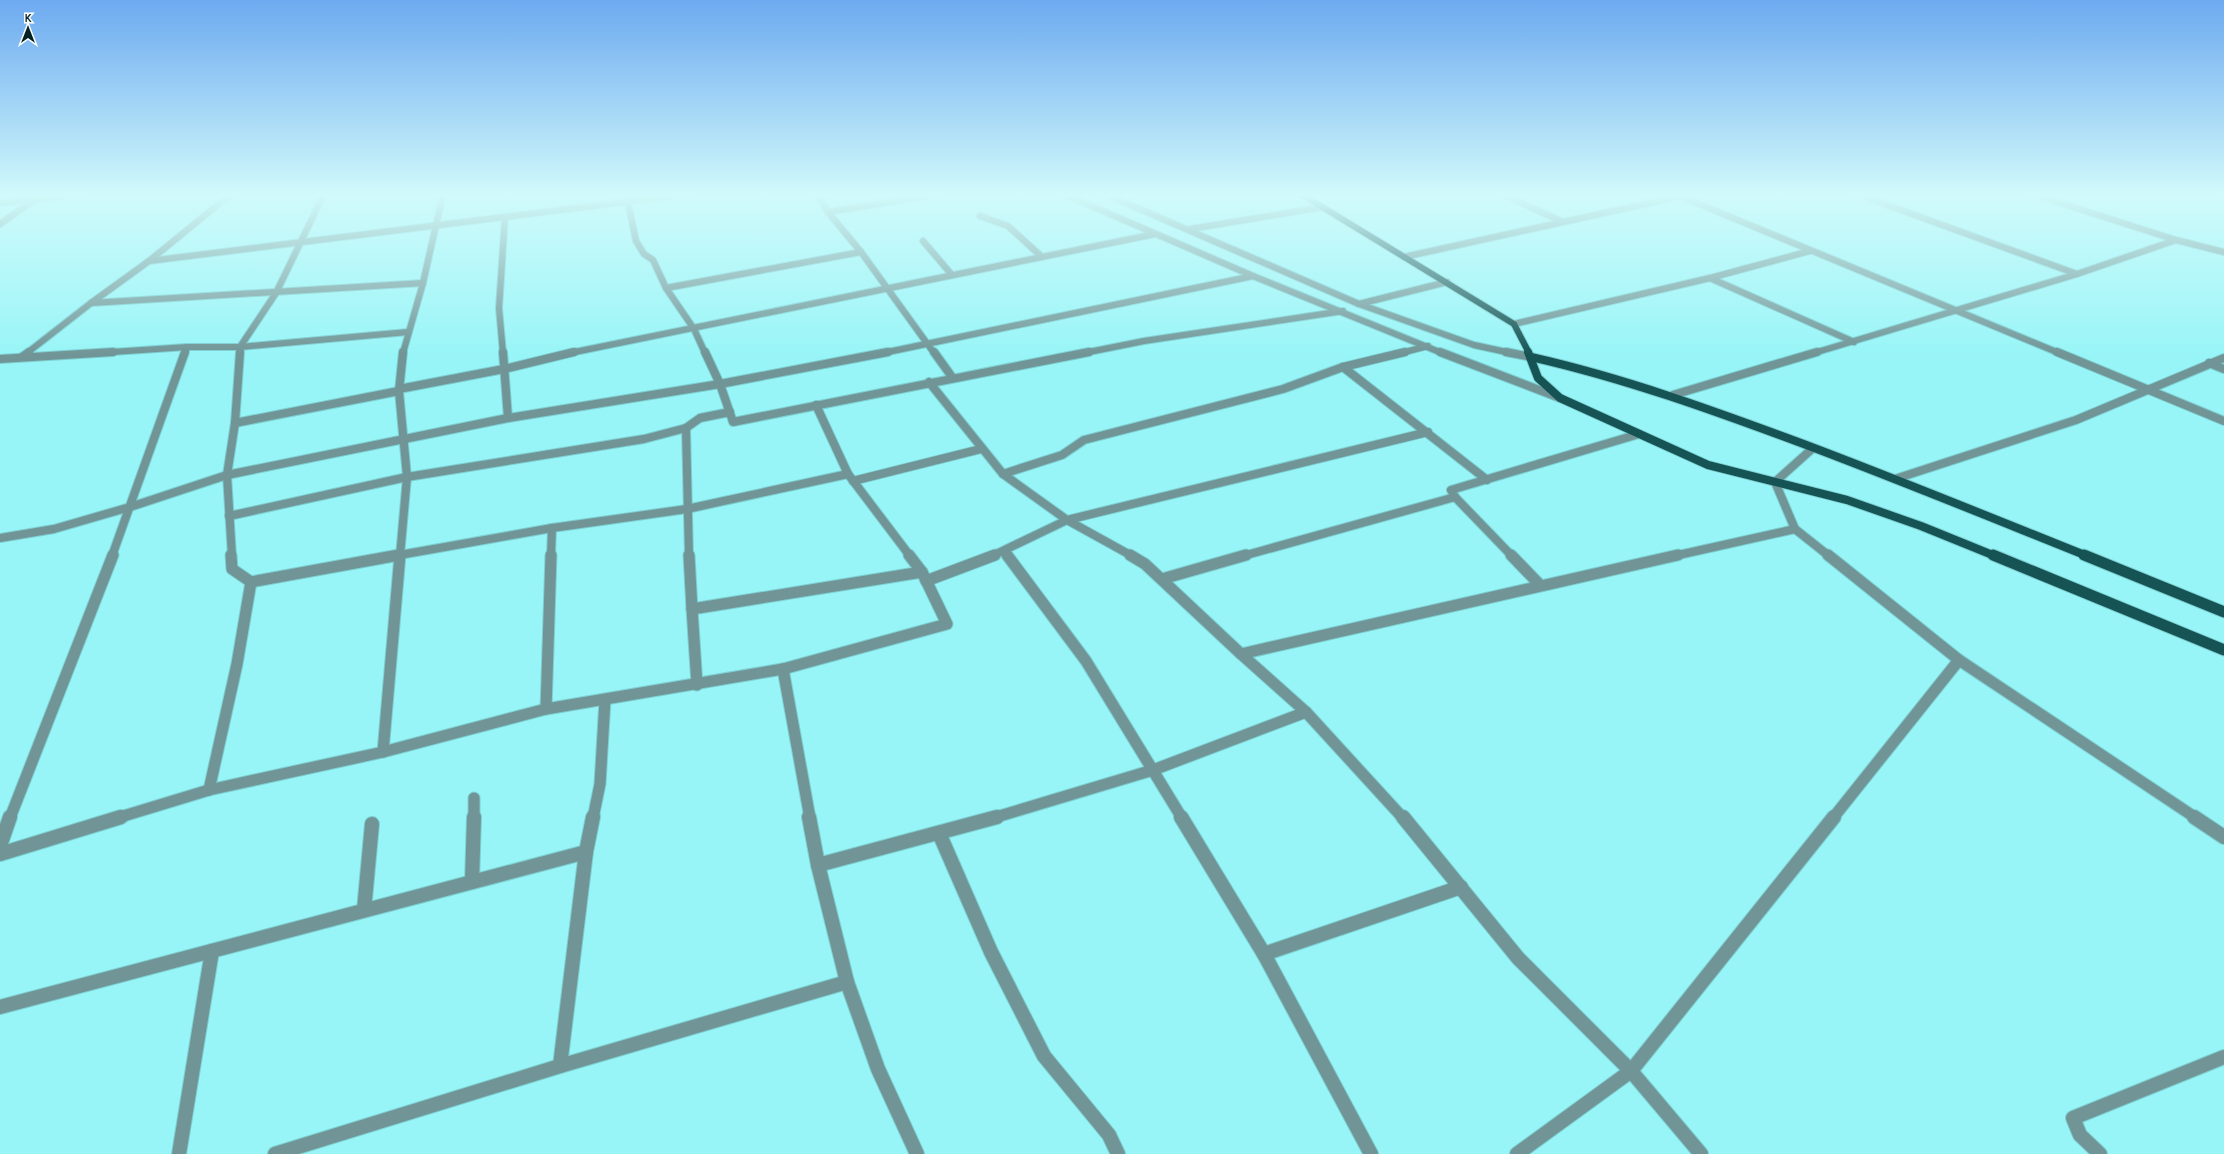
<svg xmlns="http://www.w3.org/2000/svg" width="2224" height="1154" font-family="Karla,sans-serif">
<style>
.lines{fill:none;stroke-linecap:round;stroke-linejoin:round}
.minor-far3-casing{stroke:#7ecfd1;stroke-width:8}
.minor-far2-casing{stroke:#7ecfd1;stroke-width:10}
.minor-far1-casing{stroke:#7ecfd1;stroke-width:13}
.minor-casing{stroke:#7ecfd1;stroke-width:16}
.major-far2-casing{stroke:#7ecfd1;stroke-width:8}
.major-far1-casing{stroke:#7ecfd1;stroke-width:10}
.major-casing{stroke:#7ecfd1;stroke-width:13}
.minor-far3{stroke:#719596;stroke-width:6}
.minor-far2{stroke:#719596;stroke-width:8}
.minor-far1{stroke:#719596;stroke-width:11}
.minor{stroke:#719596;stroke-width:14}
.major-far2{stroke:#155354;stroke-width:6}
.major-far1{stroke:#155354;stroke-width:8}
.major{stroke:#155354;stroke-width:11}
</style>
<rect width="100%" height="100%" fill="#98f5f7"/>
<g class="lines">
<!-- minor-far3 casing -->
<g class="minor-far3-casing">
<g id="minor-far3">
<polyline points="231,194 149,261 91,303 423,283"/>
<polyline points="817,194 828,212 861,252 934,353"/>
<polyline points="1064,194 1253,276 1442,353"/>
<polyline points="1105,194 1359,304 1474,345 1511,353"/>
<polyline points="1502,194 1563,222"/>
<polyline points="1675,194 2059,353"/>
<polyline points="1857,194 2077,274"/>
<polyline points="2033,194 2176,240 2224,252"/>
<polyline points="2218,194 2224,196"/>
<polyline points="628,202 636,241 644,254 653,260 666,288 694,329 705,353"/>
<polyline points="0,203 85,194"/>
<polyline points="828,212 939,194"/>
<polyline points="980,216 1008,226 1042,257"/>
<polyline points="0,224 34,200"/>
<polyline points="1190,229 1323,207"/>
<polyline points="923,241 952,275"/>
<polyline points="1404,257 1681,196"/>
<polyline points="149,261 689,194"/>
<polyline points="1710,278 1854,342"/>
<polyline points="666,288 861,252"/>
<polyline points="1359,304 1447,282"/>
<polyline points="1514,324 1710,278 1810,251"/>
<polyline points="27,353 91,303"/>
<polyline points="97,353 187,347 240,347 408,332"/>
<polyline points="185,353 187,347"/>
<polyline points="240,353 240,347 276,293 324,194"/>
<polyline points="403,353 423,283 443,194"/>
<polyline points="503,353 499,308 505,217"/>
<polyline points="570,353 1155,234"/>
<polyline points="883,353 1253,276"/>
<polyline points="1084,353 1144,341 1343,311"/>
<polyline points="1401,353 1428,346"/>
<polyline points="1814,353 2077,274 2176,240"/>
</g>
</g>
<!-- minor-far2 casing -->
<g class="minor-far2-casing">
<g id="minor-far2">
<polyline points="503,352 508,418"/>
<polyline points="705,352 720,384 733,422 1089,352"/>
<polyline points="934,352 952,377"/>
<polyline points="1440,352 1560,398"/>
<polyline points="1506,352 1531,357"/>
<polyline points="2057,352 2224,421"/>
<polyline points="22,357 29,352"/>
<polyline points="0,359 113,352"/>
<polyline points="2209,363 2224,369"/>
<polyline points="1343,367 1487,480"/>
<polyline points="929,382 1003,474 1067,520 1428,432"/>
<polyline points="399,389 504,369 574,352"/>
<polyline points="1673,395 1817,352"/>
<polyline points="816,405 848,474 910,556"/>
<polyline points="235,423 399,391"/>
<polyline points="686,428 689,556"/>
<polyline points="1813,448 1775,482 1795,529 1829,556"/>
<polyline points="1003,474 1062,455 1084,440 1283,389 1343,367 1405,352"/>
<polyline points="1895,479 2076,420 2224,358"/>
<polyline points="853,481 981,449"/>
<polyline points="1455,497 1512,556"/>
<polyline points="229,516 407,477 644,439 686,428 700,418 730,412"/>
<polyline points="0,538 54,529 130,507 227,475 508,418 720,384 888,352"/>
<polyline points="1004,552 1007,556"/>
<polyline points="112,556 185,352"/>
<polyline points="232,556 227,475 235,423 240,352"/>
<polyline points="394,556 552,528 687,509 848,474"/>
<polyline points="400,556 407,477 399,391 403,352"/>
<polyline points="551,556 552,528"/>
<polyline points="992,556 1067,520 1132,556"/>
<polyline points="1243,556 1455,497 1451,490 1639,434"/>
<polyline points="1674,556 1795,529"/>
</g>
</g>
<!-- minor-far1 casing -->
<g class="minor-far1-casing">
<g id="minor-far1">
<polyline points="689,555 692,609"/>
<polyline points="1007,555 1086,661 1182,818"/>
<polyline points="1130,555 1145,564 1241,654"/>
<polyline points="1511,555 1540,585"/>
<polyline points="1828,555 1959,660 2196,818"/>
<polyline points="1162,579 1246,555"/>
<polyline points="926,581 995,555"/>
<polyline points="251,582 399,555"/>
<polyline points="783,669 810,818"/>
<polyline points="697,685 692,609 922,572"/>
<polyline points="546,709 551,555"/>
<polyline points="383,752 400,555"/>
<polyline points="209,790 237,664 251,582 232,569 231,555"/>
<polyline points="10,818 113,555"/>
<polyline points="117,818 209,790 383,752 546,709 783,669 947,624 922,572 909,555"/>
<polyline points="474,818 474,798"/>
<polyline points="593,818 600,784 605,700"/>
<polyline points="993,818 1153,770 1306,712"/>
<polyline points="1403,818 1306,712 1241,654 1678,555"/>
<polyline points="1833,818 1959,660"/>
</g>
</g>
<!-- minor casing -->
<g class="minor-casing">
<g id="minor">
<polyline points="593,817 586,852 560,1066 847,982 818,865 809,817"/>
<polyline points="1181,817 1264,954 1371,1154"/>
<polyline points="1403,817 1518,958 1631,1071 1701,1154"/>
<polyline points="2194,817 2224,837"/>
<polyline points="939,833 991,952 1044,1056 1109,1135 1118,1154"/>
<polyline points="0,846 10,817"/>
<polyline points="0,854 121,817"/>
<polyline points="818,865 997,817"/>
<polyline points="472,882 474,817"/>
<polyline points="364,910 372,824"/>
<polyline points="1264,954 1461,887"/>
<polyline points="847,982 878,1069 917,1154"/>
<polyline points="0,1007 586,852"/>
<polyline points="179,1154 212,951"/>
<polyline points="275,1154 560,1066"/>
<polyline points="1517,1154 1631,1071 1834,817"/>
<polyline points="2100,1154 2080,1135 2073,1118 2224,1057"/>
</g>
</g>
<!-- major-far2 casing -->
<g class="major-far2-casing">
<polyline id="major-far2" points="1301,194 1514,324 1529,353"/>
</g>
<!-- major-far1 casing -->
<g class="major-far1-casing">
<g id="major-far1">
<polyline points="1528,352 1538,378 1560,398 1708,465 1847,500 1921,526 1995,556"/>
<path d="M1531 357C1624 378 1712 410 1801 443 1897 479 1992 518 2087 556"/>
</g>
</g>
<!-- major casing -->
<g class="major-casing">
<g id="major">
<polyline points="1993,555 2224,650"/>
<polyline points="2084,555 2224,612"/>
</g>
</g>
<!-- minor-far3 -->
<use href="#minor-far3" class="minor-far3"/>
<!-- minor-far2 -->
<use href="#minor-far2" class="minor-far2"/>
<!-- minor-far1 -->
<use href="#minor-far1" class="minor-far1"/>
<!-- minor -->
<use href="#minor" class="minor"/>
<!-- major-far2 -->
<use href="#major-far2" class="major-far2"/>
<!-- major-far1 -->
<use href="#major-far1" class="major-far1"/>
<!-- major -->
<use href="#major" class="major"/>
</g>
<!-- sky -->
<linearGradient id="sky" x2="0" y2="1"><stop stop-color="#6daaf0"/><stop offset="0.55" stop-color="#d1fafb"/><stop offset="1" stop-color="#d1fafb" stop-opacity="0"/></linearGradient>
<rect width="2224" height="355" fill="url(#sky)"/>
<!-- north arrow -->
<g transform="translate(28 28)" stroke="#ffffff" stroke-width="3" paint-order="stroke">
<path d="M0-3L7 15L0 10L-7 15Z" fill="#052324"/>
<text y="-6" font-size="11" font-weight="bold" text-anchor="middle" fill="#052324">K</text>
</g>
</svg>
